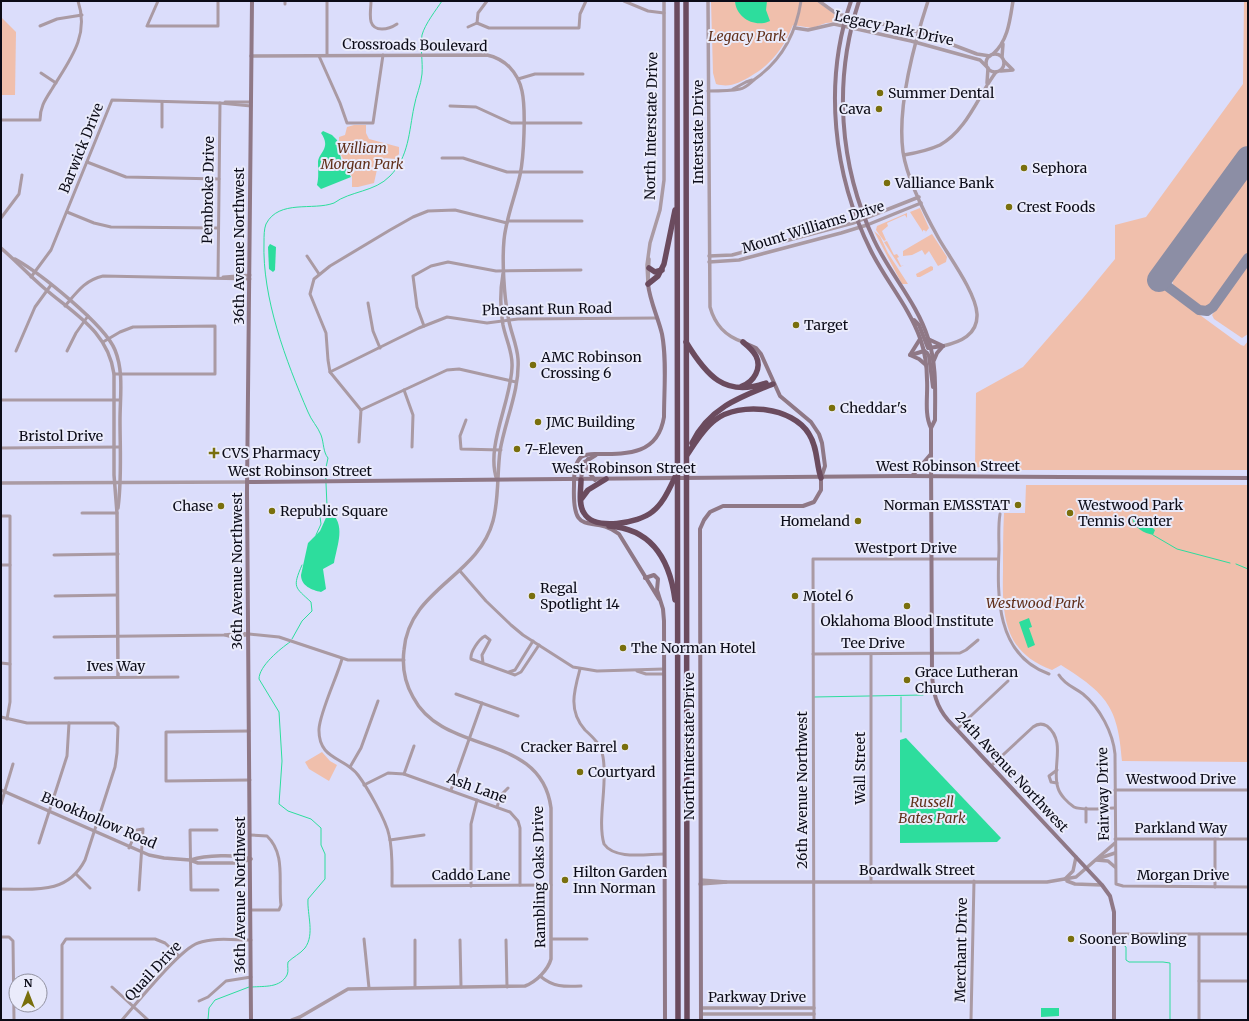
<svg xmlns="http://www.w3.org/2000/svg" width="1249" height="1021" font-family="Merriweather,serif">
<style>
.green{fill:#f0bfac}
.water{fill:#2ddd9d}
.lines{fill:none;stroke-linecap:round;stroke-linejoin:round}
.stream{stroke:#2ddd9d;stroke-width:1}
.taxiway{stroke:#8c8ea5;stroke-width:10}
.runway{stroke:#8c8ea5;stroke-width:24}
.minor{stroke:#aa9aa3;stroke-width:3}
.tertiary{stroke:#aa9aa3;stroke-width:3.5}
.secondary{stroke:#8f7886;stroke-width:4}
.motorway{stroke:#6b4b5e;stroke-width:5.5}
.poi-dot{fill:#796f0d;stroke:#eaebfb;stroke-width:1.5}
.labels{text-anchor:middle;stroke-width:4;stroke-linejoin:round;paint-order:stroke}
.street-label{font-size:14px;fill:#0b0b17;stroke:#eaebfb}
.park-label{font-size:14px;font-style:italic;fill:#602f1a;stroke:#eaebfb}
.poi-label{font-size:14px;fill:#0b0b17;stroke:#eaebfb;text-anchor:start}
</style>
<rect width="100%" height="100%" fill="#dbddfb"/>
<!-- green -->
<g class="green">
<path d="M711 1H817L838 17 839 19 837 22 826 23 812 28 793 25C784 47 772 64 751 76 739 83 730 88 716 84L713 73Z"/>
<polygon points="1244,1 1248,1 1248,145 1148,281 1161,290 1163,288 1241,345 1244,346 1248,341 1248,470 1007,470 975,467 976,393 1023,367 1083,298 1115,259 1115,225 1146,217 1243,84"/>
<polygon points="1,17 16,32 15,95 1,95"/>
<polygon points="354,125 366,125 366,133 369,139 399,147 399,154 395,159 385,158 378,165 374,183 358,187 352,187 352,177 339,151 339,137 345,135 347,127"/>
<polygon points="1248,172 1248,253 1210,305 1206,308 1201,307 1173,287 1172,277"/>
<polygon points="920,208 929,228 925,233 926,231 923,230 923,232 910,212"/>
<polygon points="907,213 907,218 905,215 887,223 888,226 882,231 886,240 884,241 876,230 877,226"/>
<polygon points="874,231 880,236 888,253 908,284 902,284"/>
<polygon points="932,234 947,257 946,262 938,266 929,251 925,255 922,250 912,255 903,256 903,251"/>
<polygon points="887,241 894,255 897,254 899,257 897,258 901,266 904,265 900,267 884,242"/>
<polygon points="1248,265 1248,334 1242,338 1214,319 1212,315"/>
<polygon points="931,266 933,267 933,270 920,277 917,277 916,274"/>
<path d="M1026 485H1248V762L1122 761C1118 707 1107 694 1061 665L1052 670C1004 653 1002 615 1003 571 1003 552 1003 532 1004 513H1025Z"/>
<polygon points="322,752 330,761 337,765 329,781 309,769 305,762"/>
</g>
<!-- water -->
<g class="water">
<path d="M735 1H767L766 10 770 21C755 28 736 18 735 1Z"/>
<path d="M323 131 332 135 337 140 341 159 351 177 321 189 317 185C319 177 318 171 318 163 318 152 332 149 321 133Z"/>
<polygon points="270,244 276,247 275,270 273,272 269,269 268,247"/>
<path d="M329 511C347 524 337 545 334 563L323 569 326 589 321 592C312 590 301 586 301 575L308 543 320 531Z"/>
<path d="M1134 516 1140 517 1155 530 1153 535C1144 533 1134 528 1132 518Z"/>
<polygon points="1029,618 1032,627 1029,628 1035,645 1028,648 1019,622"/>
<polygon points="906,738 1001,838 997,842 900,843 900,740"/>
<polygon points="1041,1008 1059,1008 1059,1016 1041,1017"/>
</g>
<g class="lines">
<!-- stream -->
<g class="stream">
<path d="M326 480 325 472 328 458C323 452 324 443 321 435 318 427 311 420 308 412 286 361 262 298 264 242 264 236 264 229 266 224 279 199 313 211 334 203 350 191 375 192 390 176 409 157 409 131 414 107 416 95 421 86 422 74 423 62 420 47 422 35 425 24 436 10 442 1"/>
<polyline points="316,535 321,524 320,517 327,506 326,483"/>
<polyline points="1153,535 1177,549 1230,563"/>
<polyline points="1236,564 1248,569"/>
<path d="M292 639 302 621 312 611 311 602C295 587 292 588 302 565"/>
<polyline points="814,697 923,695"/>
<polyline points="901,732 901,697"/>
<polyline points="1121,943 1126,947 1126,960 1129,962 1163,962 1170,963 1170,1020"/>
<path d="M252 987C265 986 280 988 287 975 289 971 287 966 288 962 293 957 300 954 305 948 315 934 307 915 308 899L325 879V854L321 845V828L311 819 288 811 279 804 282 761 279 712 259 679C259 666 280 649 290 642"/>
<polyline points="208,1020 209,1008 215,1000 249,987"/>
</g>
<!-- taxiway -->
<polyline class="taxiway" points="1159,280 1199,310 1207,311 1213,307 1248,258"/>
<!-- runway -->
<polyline class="runway" points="1159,280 1248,158"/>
<!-- minor -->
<g class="minor">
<polyline points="158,1 147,26 218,26 218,1"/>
<path d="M371 1C371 12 366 29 382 29 388 29 391 28 397 24"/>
<polyline points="624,1 648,11 664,13"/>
<polyline points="285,4 285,1"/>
<polyline points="477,23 489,28 579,28 580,14 586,1"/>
<polyline points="477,23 478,13 487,1"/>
<polyline points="40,26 57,19 82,15"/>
<polyline points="468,27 477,23"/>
<polyline points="327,55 327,1"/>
<polyline points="319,56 340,103 347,123 373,123 383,55"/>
<polyline points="41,73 56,83"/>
<polyline points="518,79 535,74 583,74"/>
<polyline points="733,89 746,82 752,80"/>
<path d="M708 91C719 91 730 91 740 89 746 88 750 83 755 79 782 60 796 34 801 1"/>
<polyline points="225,102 251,102"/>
<polyline points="450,106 476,107 511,123 581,123"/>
<path d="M1 120H40C40 107 45 100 52 89 69 61 90 36 78 1"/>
<polyline points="162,127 162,102"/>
<polyline points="442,158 463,158 507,172 582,172"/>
<polyline points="87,162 126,177 219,179"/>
<polyline points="67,212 94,223 111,227 218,228"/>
<polyline points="1,218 19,194 22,175"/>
<polyline points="508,221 582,221"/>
<polyline points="307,256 319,274"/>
<polyline points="31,277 51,250 112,100 220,103 251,106"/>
<polyline points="218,277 220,103"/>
<polyline points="223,277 250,275"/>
<polyline points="368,303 373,331 380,348"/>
<path d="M65 306C77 292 85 280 103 276L250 279"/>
<polyline points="424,326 417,307 413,276 431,266 448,262 496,271 581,270"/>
<polyline points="103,342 120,332 133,327 215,326 215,374 114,374"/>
<polyline points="16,351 35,307 51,285"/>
<polyline points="67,351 76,333 88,316"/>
<polyline points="330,372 419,328 447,317 487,323 518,319 657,318"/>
<polyline points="404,390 413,415 412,447"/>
<polyline points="1,400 120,400"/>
<polyline points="361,410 330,372 328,360 326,333 310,294 314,279 330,266 390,230 413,217 428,211 455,210 507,223"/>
<polyline points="361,410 447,370 459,369 516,382"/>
<polyline points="466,420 460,436 461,449 501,450"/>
<polyline points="359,442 361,410"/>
<polyline points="1,448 120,447"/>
<polyline points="82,513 117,513"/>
<path d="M1000 514C998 526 999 538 999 550 997 596 996 655 1049 674"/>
<polyline points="1,516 10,516 10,702 7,719"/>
<polyline points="54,555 118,554"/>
<polyline points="1,565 10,565"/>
<polyline points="460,571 486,601 511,625 523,635 573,667 597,671 664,669"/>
<polyline points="55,596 117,595"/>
<polyline points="225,635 232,637 247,635"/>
<polyline points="54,637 224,635 240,633 279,637 348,660 404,660"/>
<polyline points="813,654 960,653 966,650 978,640"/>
<path d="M342 659C337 677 320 712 319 729 318 760 345 757 358 775 367 787 386 820 389 835 393 851 392 870 392 886L551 885"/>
<polyline points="1,663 10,664"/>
<path d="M483 663 482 655 490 640 485 636C479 639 470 652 471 659L515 675 521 672 539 645"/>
<path d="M580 669C574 691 568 711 585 730 594 738 601 745 603 757 608 784 597 820 604 844 615 860 646 854 664 854"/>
<polyline points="637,671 646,674 664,674"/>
<polyline points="509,672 515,670 533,641"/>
<path d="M1059 675C1065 685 1074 687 1083 694 1100 708 1113 733 1115 754L1116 884 1123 886 1248 887"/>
<polyline points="55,678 178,677"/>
<polyline points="456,694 518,716"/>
<path d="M1 717 27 723H114L118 727 117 753 115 767 85 860C67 895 34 889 1 889"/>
<polyline points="957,729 1008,681"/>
<polyline points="249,731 166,732 166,781 250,780"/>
<path d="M991 766 1033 727C1037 724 1042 723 1047 726 1067 742 1051 768 1058 788 1060 795 1068 803 1074 807 1082 811 1105 808 1114 808"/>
<polyline points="350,767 361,748 378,701"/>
<polyline points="404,774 414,746"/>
<polyline points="1057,783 1051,782 1049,776 1057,770"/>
<polyline points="364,785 388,773 404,774 510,812 518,821 520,828 520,885"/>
<polyline points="451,790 482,703"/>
<polyline points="1115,790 1248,790"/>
<polyline points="1,804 13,764"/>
<polyline points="497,807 501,795 508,788"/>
<polyline points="1086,808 1086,822"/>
<polyline points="217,830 190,830 191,890 218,890"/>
<path d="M250 835 267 836C286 854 278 882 281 905L279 910H251"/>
<polyline points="1115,839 1248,839"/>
<polyline points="1215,839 1215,887"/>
<polyline points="390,840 424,835"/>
<polyline points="39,843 67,756 69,723"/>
<polyline points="129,848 137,830 143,829 139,890"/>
<polyline points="76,874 90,888"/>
<polyline points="871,882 871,654"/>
<polyline points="471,886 471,824 477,800"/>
<polyline points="1114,934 1248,934"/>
<polyline points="1,937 9,937 13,941 14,1020"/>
<polyline points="364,939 369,988"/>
<polyline points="552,939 587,939"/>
<polyline points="415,940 415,987"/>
<polyline points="460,940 461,987"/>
<polyline points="506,940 507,987"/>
<path d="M540 976C553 987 564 987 581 986"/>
<polyline points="1199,981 1248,981"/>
<polyline points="112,987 148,1020"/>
<polyline points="199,1001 208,997 226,981 251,977"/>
<polyline points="62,1020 62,945 66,939 155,939 165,943 179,956"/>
<path d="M122 1020C137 1003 180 949 198 943 214 937 234 940 251 940"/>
<polyline points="814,1020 813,559 998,559"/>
<polyline points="971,1020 974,881"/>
<polyline points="1199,1020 1199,934"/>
</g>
<!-- tertiary -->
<g class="tertiary">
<path d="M708 1 710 307C715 325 725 336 743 342"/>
<polyline points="819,1 837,14 919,32 977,54 990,56"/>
<path d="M928 1C914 44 897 107 903 152 907 178 926 216 939 239 950 258 976 293 977 314 978 335 960 342 943 346"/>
<polyline points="795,28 808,30 834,24 911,41 980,60 986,66"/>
<circle cx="995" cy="63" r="9"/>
<path d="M993 54C1008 41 1010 20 1013 1"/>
<path d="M251 56 487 55C505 59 518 72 522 91 526 109 524 157 520 175 515 197 506 218 504 240 502 261 504 295 508 316 510 331 517 344 518 359 520 389 505 421 500 451 497 474 499 499 493 521 478 577 409 589 404 650 402 666 405 683 413 697 444 757 541 731 551 808V959C548 970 536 982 525 986L348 989 300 1017 292 1020"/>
<polyline points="1002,57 1003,44"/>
<polyline points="1001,71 1013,70 1004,61"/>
<polyline points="987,83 988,68"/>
<path d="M904 155C916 153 929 150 940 145 967 130 978 96 996 72"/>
<path d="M1 248C16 261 29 275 44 288 74 314 108 331 114 374V475L117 513 118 677"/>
<polyline points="709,256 732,255 853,223 919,197"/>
<path d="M15 259C40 273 105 325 115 350 124 372 120 397 120 420 120 449 122 479 118 508"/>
<polyline points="709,262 739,260 841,233 867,225 921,203"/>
<polyline points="648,283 649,259"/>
<polyline points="648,284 647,265 650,243 660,210 664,180 664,1"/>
<path d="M497 480C485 447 511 402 512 367 513 352 506 340 503 325 500 308 500 291 503 274"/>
<polyline points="1,483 247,482"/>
<polyline points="1,790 149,855 164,858 190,860 198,863 241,863 251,859"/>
<polyline points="1100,858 1115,853"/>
<path d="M191 860C205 855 237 854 251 859"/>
<polyline points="1096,860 1108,861 1115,867"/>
<polyline points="1065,879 1073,871 1076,857"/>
<polyline points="701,880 726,882"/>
<polyline points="1067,881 1075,884 1102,885"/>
<polyline points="700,884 727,882 1047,882 1076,877 1115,843"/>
<polyline points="701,1008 814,1008"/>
<polyline points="701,1014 814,1014"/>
</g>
<!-- secondary -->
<g class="secondary">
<path d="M851 1C823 82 833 175 871 251 886 281 909 307 920 338 925 352 927 366 927 380 928 395 924 414 931 428"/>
<path d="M859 1C833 80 839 165 874 240 890 274 917 303 928 338 937 365 935 393 935 420L931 428V454L932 674C933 692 936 706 948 720L1102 885 1110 896 1114 912V1020"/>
<path d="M648 284C650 302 658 317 662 334 667 360 664 390 664 417 658 454 629 454 599 454 592 454 588 453 581 457 574 464 574 476 574 486 572 541 592 513 619 534L659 599"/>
<polyline points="914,320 919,325 928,348 943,346"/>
<polyline points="928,339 943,346"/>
<polyline points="924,351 927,353 929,356 933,387"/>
<polyline points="910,355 919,359 926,365"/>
<polyline points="910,355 920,339"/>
<polyline points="911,355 924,351"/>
<polyline points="934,360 937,353 943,346"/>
<polyline points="588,459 587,470 595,480"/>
<polyline points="912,476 931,454"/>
<polyline points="581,480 583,463 596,455"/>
<polyline points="247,482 903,476 1248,478"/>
<polyline points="645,578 654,575 658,579 657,590 663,609 664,621 665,1020"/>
<polyline points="251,1020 247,492 252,1"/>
<polyline points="701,1020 700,529 704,520 710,512 723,506 803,506 814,502 821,490 821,478 825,466 822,443 819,434 811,422 780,396 761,354 756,348 747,344"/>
</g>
<!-- motorway -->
<g class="motorway">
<polyline points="677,1 678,1020"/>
<polyline points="686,1 687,1020"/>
<polyline points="649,268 655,272 662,270"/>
<polyline points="648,284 658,276 664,264 675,210"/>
<path d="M686 342C706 375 725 398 766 383"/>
<path d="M742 386C754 382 762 368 756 356 753 350 748 346 743 342"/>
<path d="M692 443C709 408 740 397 773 384"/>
<path d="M687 455C695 443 703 429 715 420 740 401 793 407 809 434 818 448 816 464 821 478"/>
<path d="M581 480C581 489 578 505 584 513 594 531 639 523 652 512 664 503 670 487 677 473"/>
<polyline points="582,498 588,490 606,479"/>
<path d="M609 526C653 529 670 561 675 600"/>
</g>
</g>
<!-- markers -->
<g class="poi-dot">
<circle cx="880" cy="93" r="4"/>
<circle cx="879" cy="109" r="4"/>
<circle cx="1024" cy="168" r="4"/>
<circle cx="887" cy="183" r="4"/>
<circle cx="1009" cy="207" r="4"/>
<circle cx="796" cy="325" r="4"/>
<circle cx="533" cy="365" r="4"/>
<circle cx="832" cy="408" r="4"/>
<circle cx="538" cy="422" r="4"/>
<circle cx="517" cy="449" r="4"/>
<path d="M212 447h4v4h4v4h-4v4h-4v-4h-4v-4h4z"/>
<circle cx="1018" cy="505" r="4"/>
<circle cx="221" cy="506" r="4"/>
<circle cx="272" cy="511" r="4"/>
<circle cx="1070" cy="513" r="4"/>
<circle cx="858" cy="521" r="4"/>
<circle cx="532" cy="596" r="4"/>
<circle cx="795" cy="596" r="4"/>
<circle cx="907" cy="606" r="4"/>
<circle cx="623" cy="648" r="4"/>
<circle cx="907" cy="680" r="4"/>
<circle cx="625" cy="747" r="4"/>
<circle cx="580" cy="772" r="4"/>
<circle cx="565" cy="880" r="4"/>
<circle cx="1071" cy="939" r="4"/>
</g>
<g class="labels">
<!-- street labels -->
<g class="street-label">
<text transform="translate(894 28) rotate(12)" y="5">Legacy Park Drive</text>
<text transform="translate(415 45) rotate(1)" y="5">Crossroads Boulevard</text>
<text transform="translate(651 126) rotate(-89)" y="5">North Interstate Drive</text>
<text transform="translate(698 132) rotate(-90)" y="5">Interstate Drive</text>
<text transform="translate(81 148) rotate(-68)" y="5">Barwick Drive</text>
<text transform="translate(208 190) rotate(-89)" y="5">Pembroke Drive</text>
<text transform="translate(813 227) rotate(-17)" y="5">Mount Williams Drive</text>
<text transform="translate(239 246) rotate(-90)" y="5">36th Avenue Northwest</text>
<text transform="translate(547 309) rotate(-1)" y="5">Pheasant Run Road</text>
<text x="61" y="441">Bristol Drive</text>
<text x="948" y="471">West Robinson Street</text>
<text x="624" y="473">West Robinson Street</text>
<text x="300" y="476">West Robinson Street</text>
<text x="906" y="553">Westport Drive</text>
<text transform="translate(237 571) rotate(-90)" y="5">36th Avenue Northwest</text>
<text x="873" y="648">Tee Drive</text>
<text x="116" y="671">Ives Way</text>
<text transform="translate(689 746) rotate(-90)" y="5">North Interstate Drive</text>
<text transform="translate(860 768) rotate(-90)" y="5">Wall Street</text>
<text transform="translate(1012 772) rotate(47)" y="5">24th Avenue Northwest</text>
<text x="1181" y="784">Westwood Drive</text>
<text transform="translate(477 788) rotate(20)" y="5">Ash Lane</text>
<text transform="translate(802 790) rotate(-90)" y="5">26th Avenue Northwest</text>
<text transform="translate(1103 794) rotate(-91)" y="5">Fairway Drive</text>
<text transform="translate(99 820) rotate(23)" y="5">Brookhollow Road</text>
<text x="1181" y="833">Parkland Way</text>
<text x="917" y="875">Boardwalk Street</text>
<text x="471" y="880">Caddo Lane</text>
<text x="1183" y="880">Morgan Drive</text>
<text transform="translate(539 877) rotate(-91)" y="5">Rambling Oaks Drive</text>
<text transform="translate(240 895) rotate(-90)" y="5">36th Avenue Northwest</text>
<text transform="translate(961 950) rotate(-89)" y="5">Merchant Drive</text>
<text transform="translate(153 971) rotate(-47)" y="5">Quail Drive</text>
<text x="757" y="1002">Parkway Drive</text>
</g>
<!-- park labels -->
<g class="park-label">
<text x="747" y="41">Legacy Park</text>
<text x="362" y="153">William<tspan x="362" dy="16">Morgan Park</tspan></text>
<text x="1035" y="608">Westwood Park</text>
<text x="932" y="807">Russell<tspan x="932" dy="16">Bates Park</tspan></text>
</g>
<!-- poi labels -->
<g class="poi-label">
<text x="888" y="98">Summer Dental</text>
<text x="871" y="114" text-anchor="end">Cava</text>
<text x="1032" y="173">Sephora</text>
<text x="895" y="188">Valliance Bank</text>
<text x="1017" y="212">Crest Foods</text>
<text x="804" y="330">Target</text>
<text x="541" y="362">AMC Robinson<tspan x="541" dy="16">Crossing 6</tspan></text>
<text x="840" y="413">Cheddar's</text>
<text x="546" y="427">JMC Building</text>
<text x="525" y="454">7-Eleven</text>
<text x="222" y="458">CVS Pharmacy</text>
<text x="1010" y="510" text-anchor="end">Norman EMSSTAT</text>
<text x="1078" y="510">Westwood Park<tspan x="1078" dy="16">Tennis Center</tspan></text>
<text x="213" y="511" text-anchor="end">Chase</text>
<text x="280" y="516">Republic Square</text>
<text x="850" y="526" text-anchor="end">Homeland</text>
<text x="540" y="593">Regal<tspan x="540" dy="16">Spotlight 14</tspan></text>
<text x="803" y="601">Motel 6</text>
<text x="907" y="626" text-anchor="middle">Oklahoma Blood Institute</text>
<text x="631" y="653">The Norman Hotel</text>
<text x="915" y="677">Grace Lutheran<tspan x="915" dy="16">Church</tspan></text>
<text x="617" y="752" text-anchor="end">Cracker Barrel</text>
<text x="588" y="777">Courtyard</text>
<text x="573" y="877">Hilton Garden<tspan x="573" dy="16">Inn Norman</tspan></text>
<text x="1079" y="944">Sooner Bowling</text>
</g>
</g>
<!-- border -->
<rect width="1249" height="1021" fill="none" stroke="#0b0b17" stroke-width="4"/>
<!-- north arrow -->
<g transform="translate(28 993)"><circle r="19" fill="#eaebfb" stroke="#9191a0"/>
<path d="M0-3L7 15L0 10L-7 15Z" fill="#796f0d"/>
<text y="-6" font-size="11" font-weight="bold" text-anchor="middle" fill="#0b0b17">N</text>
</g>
</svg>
